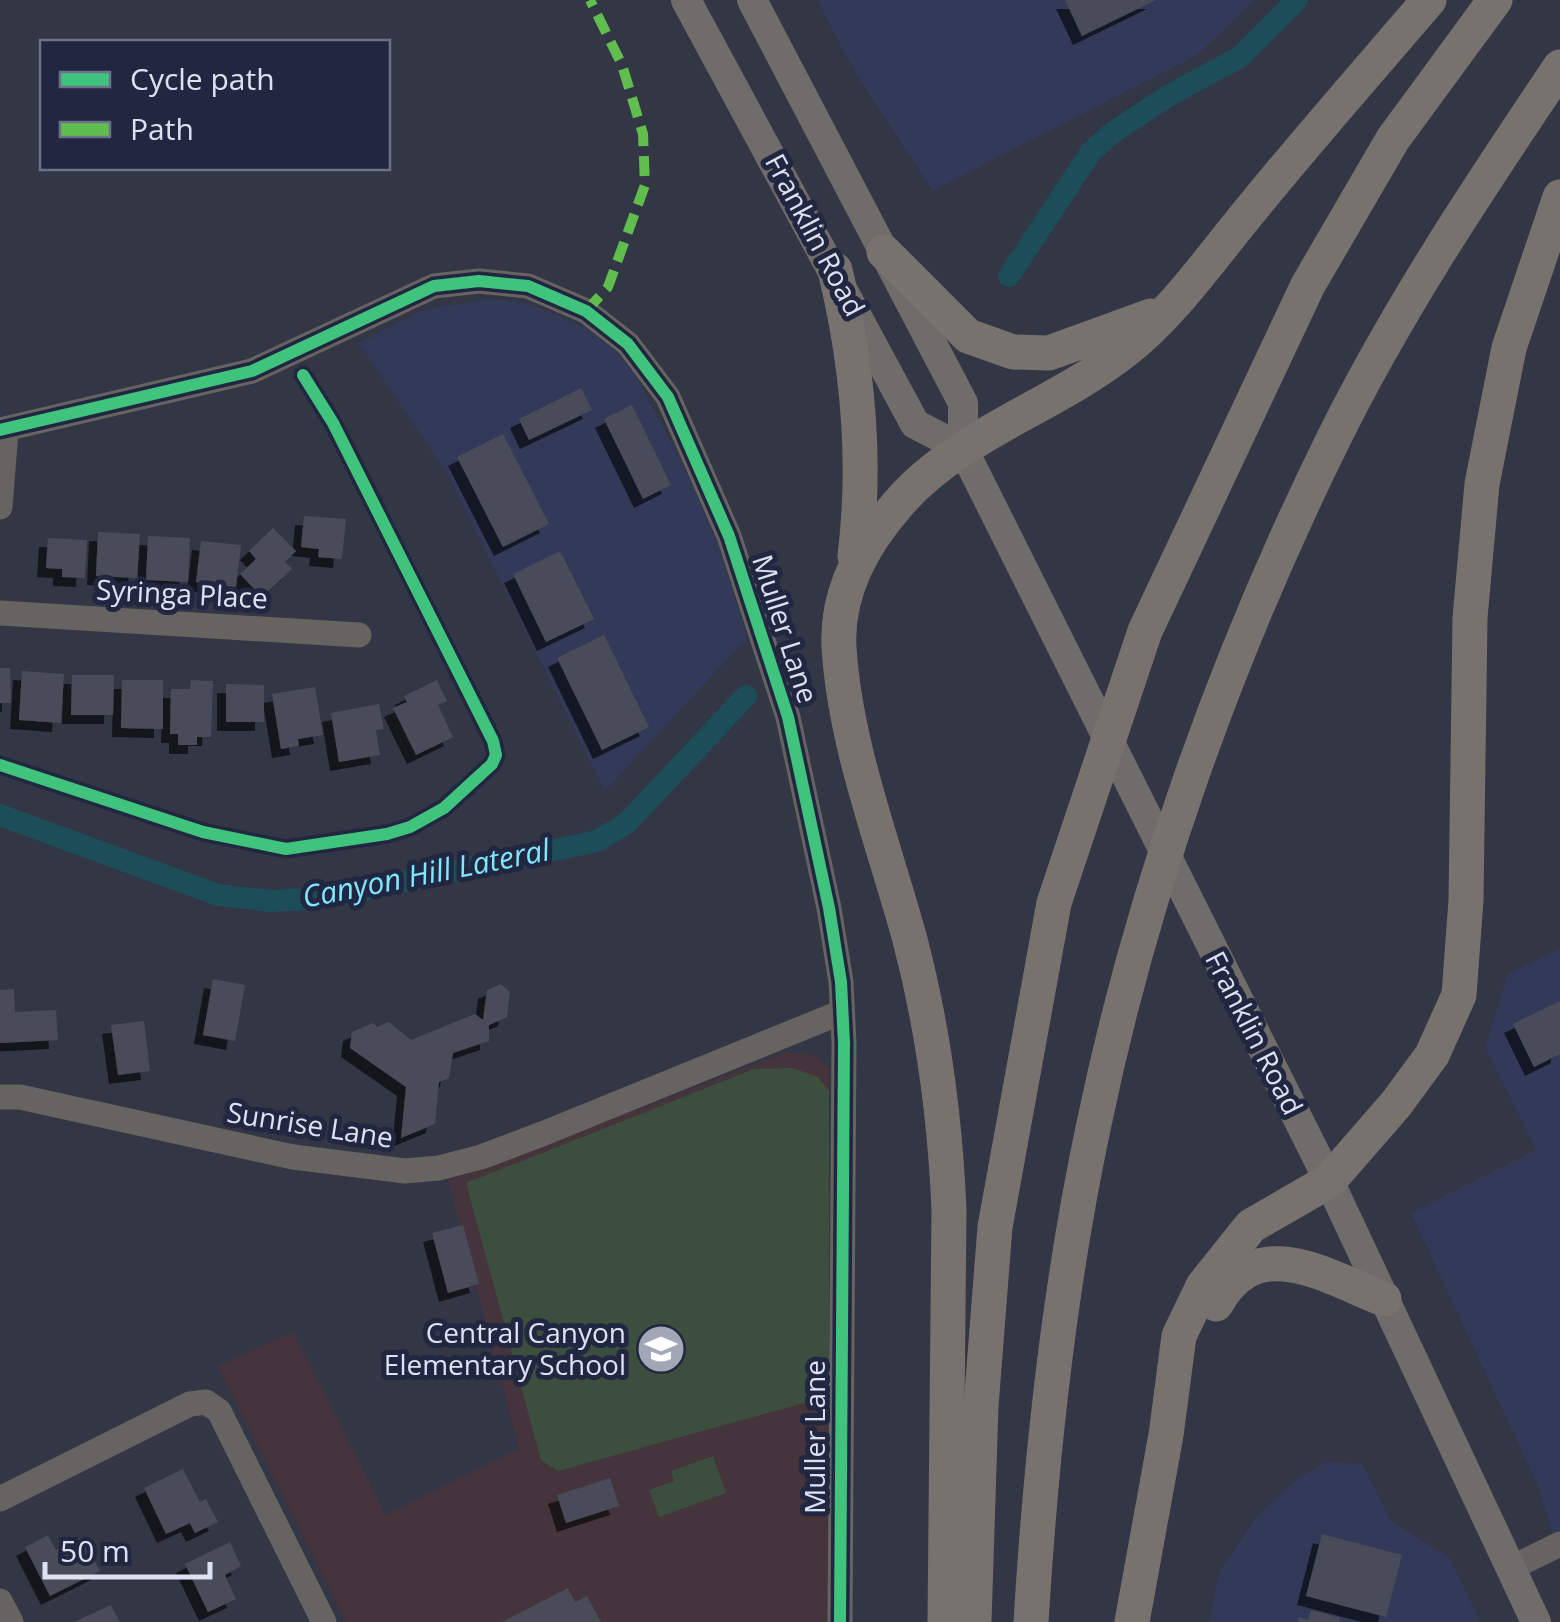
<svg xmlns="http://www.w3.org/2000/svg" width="1560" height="1622" font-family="'Open Sans',sans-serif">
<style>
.built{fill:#333a59}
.education{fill:#45343b}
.green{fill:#3c4f3f}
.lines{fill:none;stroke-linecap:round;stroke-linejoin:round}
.canal{stroke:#1c4d58;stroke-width:22}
.building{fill:#484b59;filter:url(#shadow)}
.minor{stroke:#676360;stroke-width:25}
.major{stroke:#706c69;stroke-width:30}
.highway{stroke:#77726e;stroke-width:35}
.quiet{stroke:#5fbe4e;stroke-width:10;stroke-dasharray:20 10;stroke-linecap:butt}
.cycleway-casing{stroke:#212741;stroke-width:19}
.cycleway{stroke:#40c37c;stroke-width:12}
.labels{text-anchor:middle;stroke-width:10;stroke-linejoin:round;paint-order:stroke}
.street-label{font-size:28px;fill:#dde2f3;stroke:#212741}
.poi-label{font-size:28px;fill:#dde2f3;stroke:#212741;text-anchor:end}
.water-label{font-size:30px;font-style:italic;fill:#7ee7fe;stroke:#212741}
</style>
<defs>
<filter id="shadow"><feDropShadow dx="-9" dy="9" stdDeviation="0" flood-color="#0009"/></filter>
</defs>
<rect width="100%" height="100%" fill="#333644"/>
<!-- built -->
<g class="built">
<polygon points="817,0 1255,0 1197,55 933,191 856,74"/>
<polygon points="493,299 527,303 585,327 612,348 635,374 691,481 721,552 747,638 605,791 449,477 359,343 426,309"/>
<polygon points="1560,949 1560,1558 1538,1486 1411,1213 1536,1150 1485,1047 1508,974"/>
<polygon points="1326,1462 1362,1464 1391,1521 1450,1558 1480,1622 1209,1622 1219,1573 1256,1517 1298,1478"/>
</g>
<!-- education -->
<polygon class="education" points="787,1052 817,1056 829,1069 828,1622 346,1622 218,1366 293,1332 386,1515 519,1449 448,1179 481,1170"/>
<!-- green -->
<g class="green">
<polygon points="792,1068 818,1077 829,1091 829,1396 558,1471 541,1460 466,1183 754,1069"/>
<polygon points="713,1456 726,1493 659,1517 649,1490 674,1481 671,1471"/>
</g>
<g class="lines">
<!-- canal -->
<g class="canal">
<polyline points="1009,276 1091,152 1112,133 1168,96 1240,57 1297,0"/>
<polyline points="0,815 218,895 271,901 326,898 597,841 627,823 746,696"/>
</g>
</g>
<!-- building -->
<g class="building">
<polygon points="1065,0 1156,0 1082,36"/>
<polygon points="581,388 592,410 529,440 519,419"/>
<polygon points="632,405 671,485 643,499 604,419"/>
<polygon points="503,434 549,524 503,547 457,457"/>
<polygon points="304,516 346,519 342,559 318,557 319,549 301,547"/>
<polygon points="273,528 296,551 285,562 292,569 262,597 240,574 256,559 249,551"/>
<polygon points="98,532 140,534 137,578 96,576"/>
<polygon points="148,536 190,538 188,582 146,580"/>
<polygon points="48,538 87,540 85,578 62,577 62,569 46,568"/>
<polygon points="201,541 241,545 236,587 196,582"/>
<polygon points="560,551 594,619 546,642 513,574"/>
<polygon points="604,635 649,727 602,750 557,658"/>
<polygon points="0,668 10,668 11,703 0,703"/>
<polygon points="22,671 64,674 61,723 19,720"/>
<polygon points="72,675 114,675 113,715 71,715"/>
<polygon points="122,680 163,680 163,729 121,728"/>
<polygon points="191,680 213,681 211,737 197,737 197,745 178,745 178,734 170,734 171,689 190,689"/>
<polygon points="437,680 447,701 438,705 453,737 416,755 393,708 407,702 404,696"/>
<polygon points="226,684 264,685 264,722 226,722"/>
<polygon points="315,687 323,735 298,739 299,746 281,749 272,694"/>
<polygon points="379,704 384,729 376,730 380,755 339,762 331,713"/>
<polygon points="213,979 245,985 235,1041 203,1035"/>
<polygon points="501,984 510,992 507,1017 489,1025 489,1041 453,1053 449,1078 439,1082 435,1124 401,1138 406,1087 350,1048 352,1032 373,1023 377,1027 389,1022 411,1040 475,1014 483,1020 487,990"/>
<polygon points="14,989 15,1012 56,1010 58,1040 0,1043 0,990"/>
<polygon points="1560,1001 1560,1054 1534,1067 1513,1024"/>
<polygon points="144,1021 150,1071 118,1075 111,1025"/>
<polygon points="463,1225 479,1284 448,1293 432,1233"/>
<polygon points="183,1469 200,1502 206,1499 218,1522 195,1533 190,1523 166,1534 144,1488"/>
<polygon points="610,1478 619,1506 566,1523 557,1495"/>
<polygon points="1322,1534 1402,1555 1386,1617 1306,1596"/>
<polygon points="48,1535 56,1550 82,1537 100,1571 50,1596 25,1547"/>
<polygon points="230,1542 241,1566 225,1575 236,1599 208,1612 185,1564"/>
<polygon points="568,1588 575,1602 587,1596 601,1622 502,1622"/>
<polygon points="111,1605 120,1622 74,1622"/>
<polygon points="1311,1610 1340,1618 1339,1622 1298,1622 1299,1617 1308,1620"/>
</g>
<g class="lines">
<!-- minor -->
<g class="minor">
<polyline points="0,430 252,371 434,286 479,281 528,286 586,311 628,344 668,397 729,536 788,717 829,908 841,982 844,1043 840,1622"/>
<polyline points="0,507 6,431"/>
<polyline points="0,613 359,635"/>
<polyline points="0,1097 20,1097 293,1157 405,1171 439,1168 481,1157 542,1134 842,1012"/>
<polyline points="0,1499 190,1404 206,1402 219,1411 324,1622"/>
<polyline points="1511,1568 1560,1544"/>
<polyline points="0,1601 11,1622"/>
</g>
<!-- major -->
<g class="major">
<polyline points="686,0 915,424 963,449"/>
<polyline points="752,0 963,403 963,449 1329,1181 1536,1622"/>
</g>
<!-- highway -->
<g class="highway">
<polyline points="884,252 968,336 1013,352 1049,353 1151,316"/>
<path d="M835 270C858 365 867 458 855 556"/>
<path d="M1216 1304C1257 1230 1325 1276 1384 1299"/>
<path d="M945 1622 949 1209C945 1119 933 1027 910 940 884 844 845 746 839 647 836 592 863 544 898 504 957 435 1051 408 1122 353 1173 314 1212 256 1253 207 1310 137 1370 69 1429 0"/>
<polyline points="974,1622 981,1406 995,1227 1054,903 1145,631 1308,285 1393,139 1495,0"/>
<path d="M1031 1622C1041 1456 1059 1287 1094 1124 1142 892 1226 658 1330 446 1395 313 1478 189 1560 67"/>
<polyline points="1132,1622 1166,1435 1179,1336 1203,1286 1251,1226 1329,1181 1396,1104 1432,1055 1459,995 1466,900 1470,618 1482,484 1509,348 1560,197"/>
</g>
<!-- quiet -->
<polyline class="quiet" points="586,311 608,287 645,185 643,134 622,65 590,0"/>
<!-- cycleway casing -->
<g class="cycleway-casing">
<g id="cycleway">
<polyline points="0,430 252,371 434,286 479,281 528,286 586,311 628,344 668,397 729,536 788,717 829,908 841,982 844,1043 840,1622"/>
<polyline points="0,765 203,832 286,849 387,834 410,827 444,808 492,764 496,755 493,741 333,423 303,375"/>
</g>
</g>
<!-- cycleway -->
<use href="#cycleway" class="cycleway"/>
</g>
<!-- icons -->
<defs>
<g id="school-disc" transform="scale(2.5)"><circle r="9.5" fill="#a2a6b6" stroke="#212741"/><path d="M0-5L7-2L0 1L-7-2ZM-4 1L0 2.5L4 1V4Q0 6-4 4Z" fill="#fff"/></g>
</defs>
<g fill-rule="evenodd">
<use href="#school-disc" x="661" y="1349"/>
</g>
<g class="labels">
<!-- street labels -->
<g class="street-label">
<text transform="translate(815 235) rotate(62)" y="10">Franklin Road</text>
<text transform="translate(182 594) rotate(3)" y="10">Syringa Place</text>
<text transform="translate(785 629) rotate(72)" y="10">Muller Lane</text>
<text transform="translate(1254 1033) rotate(63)" y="10">Franklin Road</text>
<text transform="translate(310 1125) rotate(9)" y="10">Sunrise Lane</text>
<text transform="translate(815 1437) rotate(-90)" y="10">Muller Lane</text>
</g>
<!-- poi labels -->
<g class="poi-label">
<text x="626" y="1343">Central Canyon<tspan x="626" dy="32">Elementary School</tspan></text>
</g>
<!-- water labels -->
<g class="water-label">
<text transform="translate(426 874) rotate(-11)" y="10">Canyon Hill Lateral</text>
</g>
</g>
<!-- legend -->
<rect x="40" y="40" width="350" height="130" fill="#212741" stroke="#6c7288" stroke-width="2.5"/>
<rect x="60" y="72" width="50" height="15" fill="#40c37c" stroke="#6c7288" stroke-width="2.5"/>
<text x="130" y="90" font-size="30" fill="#dde2f3">Cycle path</text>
<rect x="60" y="122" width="50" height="15" fill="#5fbe4e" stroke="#6c7288" stroke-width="2.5"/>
<text x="130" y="140" font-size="30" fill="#dde2f3">Path</text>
<!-- scale -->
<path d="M45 1562v15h165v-15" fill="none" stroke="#dde2f3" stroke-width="5"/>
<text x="60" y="1562" font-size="30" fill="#dde2f3" stroke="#212741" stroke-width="8" paint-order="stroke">50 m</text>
</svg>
